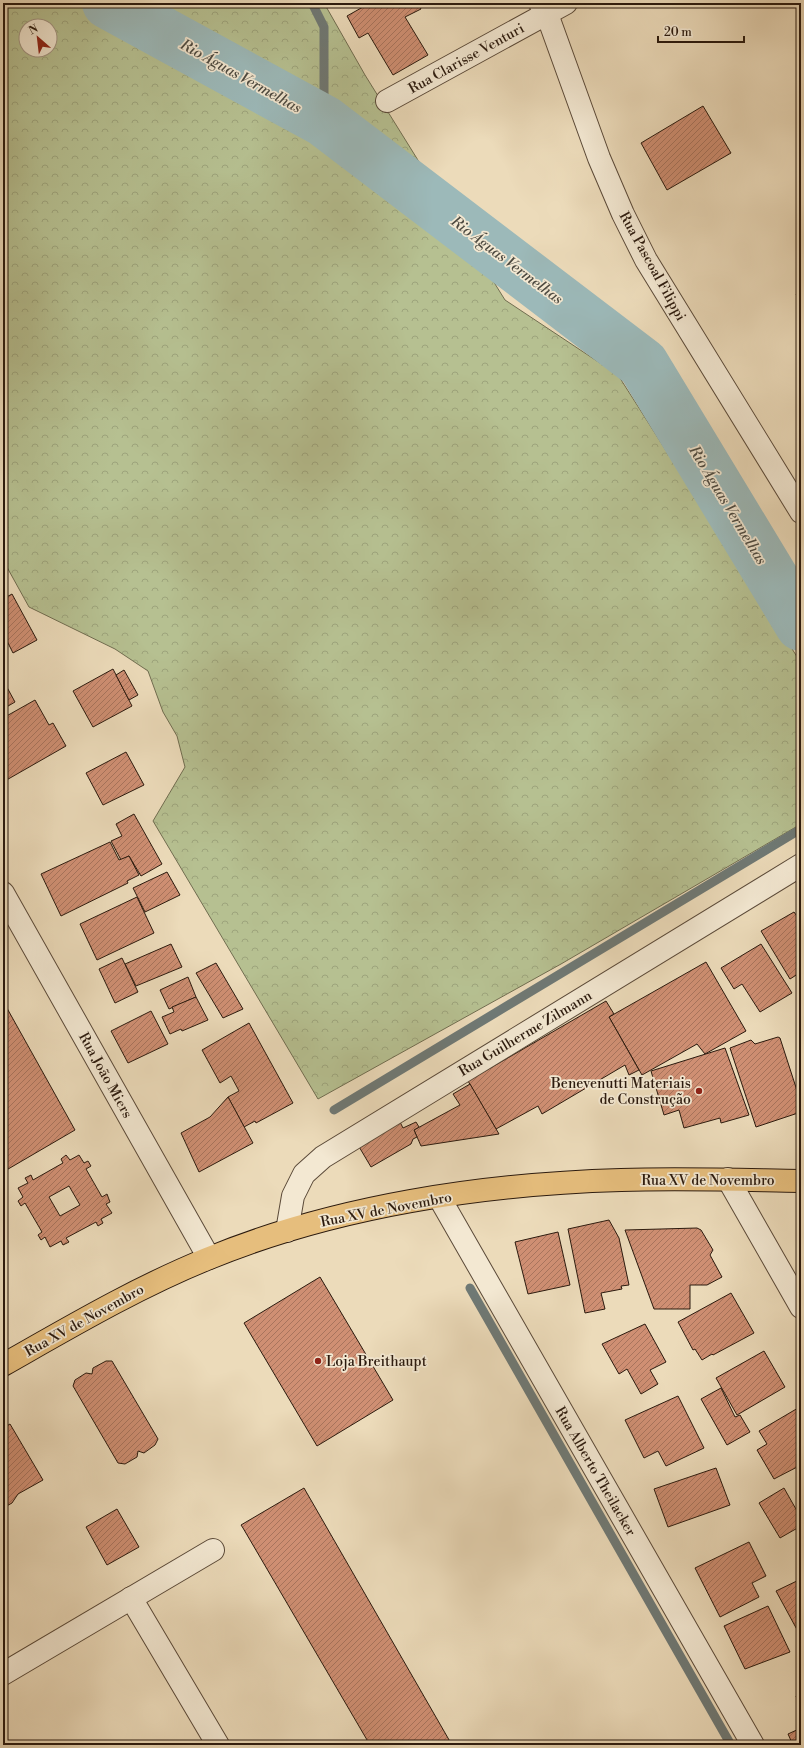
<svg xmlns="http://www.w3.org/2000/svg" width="804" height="1748" font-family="'Libre Bodoni',serif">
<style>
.forest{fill:url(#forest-crowns);stroke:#706d50;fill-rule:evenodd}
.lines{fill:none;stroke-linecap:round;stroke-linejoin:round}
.stream{stroke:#6f7975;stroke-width:9}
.river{stroke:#9cb9b9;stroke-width:52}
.building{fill:url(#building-hatch);stroke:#2b1a0e;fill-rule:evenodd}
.minor-casing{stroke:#5b4a39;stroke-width:24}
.major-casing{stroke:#2b1a0e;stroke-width:24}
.minor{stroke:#f3e8d2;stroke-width:22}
.major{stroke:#e6be7d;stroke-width:22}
.poi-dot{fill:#8f2418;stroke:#f3e8d2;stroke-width:1.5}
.labels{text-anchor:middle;stroke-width:3.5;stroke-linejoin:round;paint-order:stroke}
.street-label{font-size:14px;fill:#2b1a0e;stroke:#f3e8d2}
.poi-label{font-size:14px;fill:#2b1a0e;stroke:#f3e8d2;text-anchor:end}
.water-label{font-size:15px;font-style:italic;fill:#4d4a41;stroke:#f3e8d2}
</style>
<defs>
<pattern id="forest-crowns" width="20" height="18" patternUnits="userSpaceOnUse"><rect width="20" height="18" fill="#b6c091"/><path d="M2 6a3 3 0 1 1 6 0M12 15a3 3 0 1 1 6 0" fill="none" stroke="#9da47c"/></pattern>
<pattern id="building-hatch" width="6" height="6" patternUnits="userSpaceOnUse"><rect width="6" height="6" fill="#cf8f73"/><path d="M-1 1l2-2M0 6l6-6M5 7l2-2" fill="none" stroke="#a8745d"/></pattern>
</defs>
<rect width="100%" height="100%" fill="#ecdbba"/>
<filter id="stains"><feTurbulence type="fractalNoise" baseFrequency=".005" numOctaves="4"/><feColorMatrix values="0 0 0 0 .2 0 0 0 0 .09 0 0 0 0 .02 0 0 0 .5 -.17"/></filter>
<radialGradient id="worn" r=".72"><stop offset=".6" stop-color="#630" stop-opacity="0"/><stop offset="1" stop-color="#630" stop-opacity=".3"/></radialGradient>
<!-- forest -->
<path class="forest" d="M3 3H324L365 75 505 300 618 375 801 663V824L561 964 318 1099 153 821 185 767 177 736 163 712 148 671 115 649 29 607 3 560ZM26 26H50V50H26Z"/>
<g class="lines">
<!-- stream -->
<g class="stream">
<polyline points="312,3 324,27 324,121"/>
<polyline points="334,1110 801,829"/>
<polyline points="470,1288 731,1745"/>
</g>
<!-- river -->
<polyline class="river" points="108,3 324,121 643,364 801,625"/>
</g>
<!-- building -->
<g class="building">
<polygon points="370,3 418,3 421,9 405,17 428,55 393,75 368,33 359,38 347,16"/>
<polygon points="703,106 731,153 667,190 641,143"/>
<polygon points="801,291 801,302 796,294"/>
<polygon points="12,594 37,640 13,653 5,637 3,638 3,599"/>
<polygon points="113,669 132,706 93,727 73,691"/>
<polygon points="124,670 138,695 129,700 116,675"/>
<polygon points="3,680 15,702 3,709"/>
<polygon points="35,700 49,725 53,723 66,746 3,782 3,718"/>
<polygon points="126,752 144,785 103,805 86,773"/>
<polygon points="134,814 162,864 141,876 129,856 121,860 111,841 122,836 116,824"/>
<polygon points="110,842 119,860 129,856 139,875 127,881 128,883 61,916 41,874"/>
<polygon points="167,872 180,895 145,912 133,888"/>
<polygon points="137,897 154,933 97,960 80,924"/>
<polygon points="794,912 801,922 801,972 790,979 761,931"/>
<polygon points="171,944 182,967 136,986 125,964"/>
<polygon points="761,944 792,993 760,1012 742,984 734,989 721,968"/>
<polygon points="122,958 138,992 115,1003 99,969"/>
<polygon points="706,962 746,1031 705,1054 697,1044 642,1075 609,1017"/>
<polygon points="216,963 243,1009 223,1018 196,973"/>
<polygon points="188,977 196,997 169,1009 160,990"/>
<polygon points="196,997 208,1020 182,1031 181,1029 170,1034 162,1017 174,1012 172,1007"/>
<polygon points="3,1001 75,1130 3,1172"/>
<polygon points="606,1001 614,1014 609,1017 639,1070 629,1075 625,1065 542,1114 538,1106 496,1129 468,1081"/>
<polygon points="151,1011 168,1044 128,1063 111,1031"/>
<polygon points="801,1012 801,1028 797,1013"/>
<polygon points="249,1023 293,1103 256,1123 255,1121 244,1127 228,1097 239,1091 238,1089 231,1076 220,1083 202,1050"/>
<polygon points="778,1037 780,1038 801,1103 801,1112 756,1127 730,1048 751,1040 755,1044"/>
<polygon points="725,1048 749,1115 721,1123 720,1118 684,1128 679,1110 664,1115 651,1071"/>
<polygon points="470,1084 499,1134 421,1146 414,1130 460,1105 453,1094"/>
<polygon points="228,1097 253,1143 199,1172 181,1133 210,1117"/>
<polygon points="400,1122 403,1128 416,1122 419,1127 414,1130 417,1137 413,1139 411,1144 371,1167 358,1145"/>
<path d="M66 1155 70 1160 79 1155 84 1163 88 1161 91 1166 86 1169 102 1197 107 1194 110 1202 106 1204 112 1213 101 1219 103 1223 98 1226 96 1222 66 1238 69 1242 63 1245 61 1241 50 1247 45 1237 41 1240 38 1235 42 1232 25 1203 21 1206 18 1201 23 1197 18 1188 28 1183 25 1178 31 1175 33 1180 63 1163 61 1159ZM69 1186 80 1205 60 1216 49 1197Z"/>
<polygon points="609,1220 619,1238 629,1285 621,1286 622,1289 601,1293 605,1309 585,1313 568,1229"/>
<polygon points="697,1228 701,1230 713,1250 710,1255 722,1277 707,1285 690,1285 690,1309 654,1309 625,1230"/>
<polygon points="558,1232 570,1285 528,1294 515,1242"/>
<polygon points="320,1277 393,1400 317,1446 244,1323"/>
<polygon points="731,1293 754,1333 713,1355 712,1354 702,1360 695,1349 693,1350 678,1322"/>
<polygon points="645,1324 666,1362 650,1370 658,1384 641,1394 627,1369 619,1374 602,1344"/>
<polygon points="764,1351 785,1387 737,1415 716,1378"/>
<polygon points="106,1361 112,1361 158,1439 155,1445 144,1453 138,1451 137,1457 125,1464 118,1463 73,1386 75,1380 86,1373 92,1374 93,1368"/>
<polygon points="721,1388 735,1417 740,1415 750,1432 727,1445 701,1399"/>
<polygon points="678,1396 704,1448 666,1466 658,1451 644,1458 625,1420"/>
<polygon points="798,1408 801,1413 801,1465 774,1479 757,1450 767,1444 759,1431"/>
<polygon points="10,1424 43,1480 18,1494 12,1503 3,1508 3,1428"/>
<polygon points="716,1468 730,1505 668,1527 654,1489"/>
<polygon points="304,1488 452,1745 370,1745 243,1528 241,1525"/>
<polygon points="784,1488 801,1518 801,1526 780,1538 759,1503"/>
<polygon points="117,1509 139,1547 107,1565 86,1527"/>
<polygon points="749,1542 766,1576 752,1583 759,1597 720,1617 695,1568"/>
<polygon points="801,1579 801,1637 776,1591"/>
<polygon points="768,1606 790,1652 745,1669 724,1626"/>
<polygon points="801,1693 801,1710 796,1696"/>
<polygon points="801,1728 801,1745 793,1745 788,1734"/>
</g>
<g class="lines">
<!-- minor casing -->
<g class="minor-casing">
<g id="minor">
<polyline points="540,3 547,14 599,158 623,214 646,260 801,512"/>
<polyline points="387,101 566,3"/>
<polyline points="3,893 209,1258"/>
<polyline points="728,1179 801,1307"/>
<polyline points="439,1197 753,1745"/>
<polyline points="287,1231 293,1196 304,1174 323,1157 801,865"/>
<polyline points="131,1598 218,1745"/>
<polyline points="3,1674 213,1550"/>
</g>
</g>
<!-- major casing -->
<g class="major-casing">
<path id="major" d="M3 1365C70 1327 136 1288 207 1259 335 1206 483 1184 621 1180 681 1178 741 1180 801 1181"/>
</g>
<!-- minor -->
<use href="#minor" class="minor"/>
<!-- major -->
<use href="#major" class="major"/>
</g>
<!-- markers -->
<g class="poi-dot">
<circle cx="699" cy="1091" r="4"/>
<circle cx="318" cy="1361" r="4"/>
</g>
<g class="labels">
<!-- street labels -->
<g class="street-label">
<text transform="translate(466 58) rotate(-29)" y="5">Rua Clarisse Venturi</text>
<text transform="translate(653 266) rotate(61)" y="5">Rua Pascoal Filippi</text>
<text transform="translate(525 1033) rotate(-31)" y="5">Rua Guilherme Zilmann</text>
<text transform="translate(106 1075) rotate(61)" y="5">Rua João Miers</text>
<text x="708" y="1185">Rua XV de Novembro</text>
<text transform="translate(386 1209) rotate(-11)" y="5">Rua XV de Novembro</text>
<text transform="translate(84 1320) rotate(-29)" y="5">Rua XV de Novembro</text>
<text transform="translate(596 1471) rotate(60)" y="5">Rua Alberto Theilacker</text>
</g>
<!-- poi labels -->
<g class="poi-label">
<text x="691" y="1088">Benevenutti Materiais<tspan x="691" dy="16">de Construção</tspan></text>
<text x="326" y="1366" text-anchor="start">Loja Breithaupt</text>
</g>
<!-- water labels -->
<g class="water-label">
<text transform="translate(241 76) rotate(29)" y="5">Rio Águas Vermelhas</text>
<text transform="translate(507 260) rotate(37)" y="5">Rio Águas Vermelhas</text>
<text transform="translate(728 505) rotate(59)" y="5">Rio Águas Vermelhas</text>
</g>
</g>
<!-- margin -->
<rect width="804" height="1748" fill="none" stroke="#ecdbba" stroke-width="16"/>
<rect x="4" y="4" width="796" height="1740" fill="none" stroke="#2b1a0e" stroke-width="2"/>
<rect x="8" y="8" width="788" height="1732" fill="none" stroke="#2b1a0e"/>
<!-- north arrow -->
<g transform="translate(38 38) rotate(332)"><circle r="19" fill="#f3e8d2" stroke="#a39684"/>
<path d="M0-3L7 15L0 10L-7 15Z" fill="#8f2418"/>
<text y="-6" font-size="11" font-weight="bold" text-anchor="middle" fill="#2b1a0e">N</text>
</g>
<!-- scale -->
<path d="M658 36v6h86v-6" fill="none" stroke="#2b1a0e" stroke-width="2"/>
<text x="664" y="36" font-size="12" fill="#2b1a0e" stroke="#f3e8d2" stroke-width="3" paint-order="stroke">20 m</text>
<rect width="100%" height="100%" filter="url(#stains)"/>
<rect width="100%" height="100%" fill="url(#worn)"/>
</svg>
